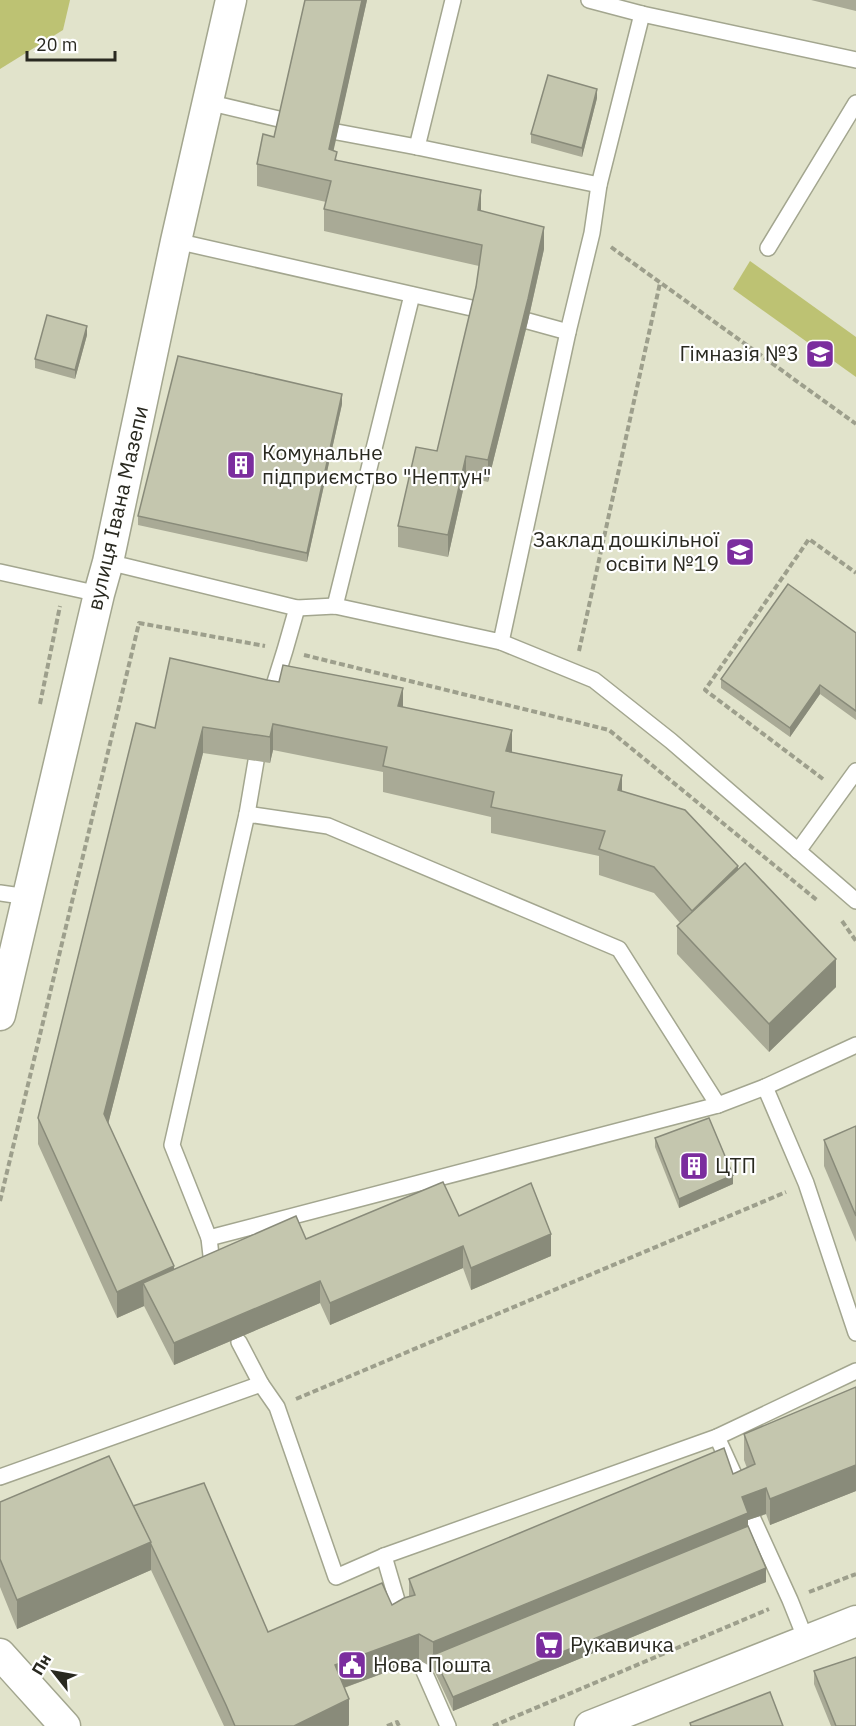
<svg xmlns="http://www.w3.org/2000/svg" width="856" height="1726" font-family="'IBM Plex Sans',sans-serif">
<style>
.green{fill:#bdc273}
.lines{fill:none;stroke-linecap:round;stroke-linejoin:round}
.service-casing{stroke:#a3a68f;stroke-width:18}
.minor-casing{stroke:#a3a68f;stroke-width:33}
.path{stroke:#9d9f8c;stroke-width:4;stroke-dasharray:6 3;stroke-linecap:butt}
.service{stroke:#fff;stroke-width:15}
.minor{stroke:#fff;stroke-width:30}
.wall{fill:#a9aa96}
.shaded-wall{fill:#898b7a}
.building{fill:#c4c6ae;stroke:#898b7a;stroke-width:1.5}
.labels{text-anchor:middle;stroke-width:4.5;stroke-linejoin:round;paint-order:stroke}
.poi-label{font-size:21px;fill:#292920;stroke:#fff;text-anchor:start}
.street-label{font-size:21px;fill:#292920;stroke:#fff}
</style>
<rect width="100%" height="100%" fill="#e1e3cb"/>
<!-- green -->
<g class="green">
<polygon points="0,0 70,0 63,30 0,69"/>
<polygon points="750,261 856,337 856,377 733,289"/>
</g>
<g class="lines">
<!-- service casing -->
<g class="service-casing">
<g id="service">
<polyline points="453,0 417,147 599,185"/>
<polyline points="642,14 856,60"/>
<polyline points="207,102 283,120"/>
<polyline points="337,132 417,147"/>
<polyline points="176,241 476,309"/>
<polyline points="768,248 856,103"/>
<polyline points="528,321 568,332"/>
<polyline points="108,562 297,608 335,606 501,642 568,332 592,233 599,185 642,14 589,0"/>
<polyline points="0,572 99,594"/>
<polyline points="335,606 412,295"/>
<polyline points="501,642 594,680 671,741 856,901"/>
<polyline points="269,701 285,650 297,608"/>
<polyline points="247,814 256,761"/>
<polyline points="798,851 856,771"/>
<polyline points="0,893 28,897"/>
<polyline points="765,1087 806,1183 856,1333"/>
<polyline points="209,1238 718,1105"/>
<polyline points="213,1273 209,1238 172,1145 247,814 328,826 619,949 718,1105 765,1087 856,1045"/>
<polyline points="239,1342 261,1384"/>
<polyline points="717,1437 742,1492"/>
<polyline points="0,1477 261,1384 277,1407 336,1577 384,1556 717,1437 856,1371"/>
<polyline points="753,1519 790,1600 806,1640"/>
<polyline points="384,1556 403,1621"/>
<polyline points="419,1660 448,1726"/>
</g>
</g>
<!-- minor casing -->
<g class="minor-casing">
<g id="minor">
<polyline points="0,1015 99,594 108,562 176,241 231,0"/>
<polyline points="0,1654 65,1726"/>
<polyline points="590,1726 856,1621"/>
</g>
</g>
<!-- path -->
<g class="path">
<polyline points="611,247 856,424"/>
<polyline points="579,651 660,283"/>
<polyline points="304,655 609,730 818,901"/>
<polyline points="40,704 60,606"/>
<polyline points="823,779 705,690 809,539 856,573"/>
<polyline points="842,921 856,941"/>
<polyline points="0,1201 139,623 265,646"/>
<polyline points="296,1399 786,1192"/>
<polyline points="809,1592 856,1574"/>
<polyline points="387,1726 397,1722 399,1726"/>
<polyline points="493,1726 769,1609"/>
</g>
<!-- service -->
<use href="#service" class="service"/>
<!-- minor -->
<use href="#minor" class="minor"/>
</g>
<!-- wall -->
<g class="wall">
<polygon points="305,0 367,0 333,151 337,161 481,211 544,249 528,321 488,482 466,477 448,557 398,547 398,526 437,451 476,287 479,266 324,231 324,209 326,202 257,186 257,164 274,137"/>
<polygon points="811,0 856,0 856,11"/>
<polygon points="597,98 582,157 531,143 531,134"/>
<polygon points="87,335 75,379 35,368 35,359"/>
<polygon points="342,404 307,562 138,525 138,516"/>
<polygon points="856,633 856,720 820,694 790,737 721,688 721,679"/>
<polygon points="267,680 403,707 512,752 622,791 738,869 836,987 769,1052 677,954 677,926 680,923 654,893 599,875 599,856 491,833 491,817 383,792 383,772 273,750 270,763 203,753 108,1124 174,1270 306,1239 459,1216 551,1256 471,1290 463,1268 330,1325 320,1303 174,1365 144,1306 117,1318 38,1144 38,1118 155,728"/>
<polygon points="856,1126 856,1242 824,1166 824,1140"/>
<polygon points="655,1138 733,1184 679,1208 655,1147"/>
<polygon points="856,1387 856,1491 770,1525 766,1514 748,1520 748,1526 766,1582 453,1711 433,1668 419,1660 344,1688 349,1725 348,1726 224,1726 151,1570 17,1629 0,1587 0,1502 133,1506 268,1632 392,1605 409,1596 409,1579 733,1474 747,1468 744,1460 744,1434"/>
<polygon points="814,1671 856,1726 831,1726 814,1684"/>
</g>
<!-- shaded-wall -->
<g class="shaded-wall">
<polygon points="362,0 367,0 329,171 329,149"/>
<polygon points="597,89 597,98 582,157 582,148"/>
<polygon points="481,190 481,212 478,210"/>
<polygon points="544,227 544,249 528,321 488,482 488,460"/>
<polygon points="87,326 87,335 75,379 75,370"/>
<polygon points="342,394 342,404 307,562 307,553"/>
<polygon points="466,456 466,477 448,557 448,535"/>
<polygon points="820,685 820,694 790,737 790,728"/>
<polygon points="403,688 403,714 398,706"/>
<polygon points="273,724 273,750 270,763 270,737"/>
<polygon points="203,727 203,753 104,1140 104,1114"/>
<polygon points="512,730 512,756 506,751"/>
<polygon points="622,775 622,801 618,790"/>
<polygon points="738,866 738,892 692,937 692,911"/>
<polygon points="836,959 836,987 769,1052 769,1024"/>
<polygon points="733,1175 733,1184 679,1208 679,1199"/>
<polygon points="551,1234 551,1256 471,1290 471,1268"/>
<polygon points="463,1246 463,1268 330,1325 330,1303"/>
<polygon points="174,1266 174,1292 143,1283 144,1306 117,1318 117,1292"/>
<polygon points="320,1281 320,1303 174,1365 174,1343"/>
<polygon points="856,1465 856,1491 770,1525 770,1499"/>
<polygon points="766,1488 766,1514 748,1520 748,1539 433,1655 433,1668 433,1642 742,1497"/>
<polygon points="151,1542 151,1570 17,1629 17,1600"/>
<polygon points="766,1568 766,1582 453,1711 453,1697"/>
<polygon points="419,1634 419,1660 335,1691 335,1665"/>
<polygon points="349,1699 349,1725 348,1726 294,1726"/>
</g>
<!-- building -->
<g class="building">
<polygon points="305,0 362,0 329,149 337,152 335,160 481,190 478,210 544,227 528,299 488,460 466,456 448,535 398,526 416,447 437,451 476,287 482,245 324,209 331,181 257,164 263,134 274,137"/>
<polygon points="548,75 597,89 582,148 531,134"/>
<polygon points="47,315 87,326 75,370 35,359"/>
<polygon points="178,356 342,394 307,553 138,516"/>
<polygon points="788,584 856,633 856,711 820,685 790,728 721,679"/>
<polygon points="170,658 267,680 279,682 283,665 403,688 398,706 512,730 506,751 622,775 618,790 685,810 738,866 692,911 654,867 599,849 605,831 491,807 494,792 383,766 387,747 273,724 270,737 203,727 104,1114 174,1266 117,1292 38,1118 136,723 155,728"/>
<polygon points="745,863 836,959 769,1024 677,926"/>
<polygon points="709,1118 733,1175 679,1199 655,1138"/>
<polygon points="856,1126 856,1216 824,1140"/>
<polygon points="443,1182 459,1216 531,1183 551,1234 471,1268 463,1246 330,1303 320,1281 174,1343 143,1283 296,1216 306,1239"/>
<polygon points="856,1387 856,1465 770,1499 766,1488 742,1497 748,1513 433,1642 419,1634 335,1665 349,1699 294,1726 235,1726 226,1705 133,1506 204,1483 268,1632 382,1583 392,1605 404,1598 415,1595 409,1579 724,1448 733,1474 755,1464 744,1434"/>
<polygon points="109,1456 151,1542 17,1600 0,1559 0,1502"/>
<polygon points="748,1526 766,1568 453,1697 433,1655"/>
<polygon points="856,1657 856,1726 836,1726 814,1671"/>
<polygon points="770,1692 783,1726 691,1726 690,1723"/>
</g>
<!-- icons -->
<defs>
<g id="school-square" transform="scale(1.5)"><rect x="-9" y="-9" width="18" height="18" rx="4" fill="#7b2d9e" stroke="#fff"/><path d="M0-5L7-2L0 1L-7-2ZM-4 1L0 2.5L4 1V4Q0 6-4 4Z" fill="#fff"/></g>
<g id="building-square" transform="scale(1.5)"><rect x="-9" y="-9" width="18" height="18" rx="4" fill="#7b2d9e" stroke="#fff"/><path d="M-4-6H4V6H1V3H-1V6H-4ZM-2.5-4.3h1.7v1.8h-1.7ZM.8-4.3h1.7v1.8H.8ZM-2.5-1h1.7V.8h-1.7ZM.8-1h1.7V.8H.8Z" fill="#fff"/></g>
<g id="supermarket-square" transform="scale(1.5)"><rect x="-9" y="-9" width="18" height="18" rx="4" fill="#7b2d9e" stroke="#fff"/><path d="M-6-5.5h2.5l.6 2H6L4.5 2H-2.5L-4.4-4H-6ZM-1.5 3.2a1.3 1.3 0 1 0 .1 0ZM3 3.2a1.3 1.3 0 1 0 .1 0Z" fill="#fff"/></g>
<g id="civic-square" transform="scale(1.5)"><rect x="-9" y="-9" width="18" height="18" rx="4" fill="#7b2d9e" stroke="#fff"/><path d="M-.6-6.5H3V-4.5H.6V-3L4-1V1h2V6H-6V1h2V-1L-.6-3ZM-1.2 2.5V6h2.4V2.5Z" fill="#fff"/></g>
</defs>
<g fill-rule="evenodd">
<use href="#school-square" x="820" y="354"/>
<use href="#building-square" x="241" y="465"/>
<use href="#school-square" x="740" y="552"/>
<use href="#building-square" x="694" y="1166"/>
<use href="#supermarket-square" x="549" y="1645"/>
<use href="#civic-square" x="352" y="1665"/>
</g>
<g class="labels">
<!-- poi labels -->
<g class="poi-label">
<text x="799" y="361" text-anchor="end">Гімназія №3</text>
<text x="262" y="460">Комунальне<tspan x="262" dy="24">підприємство "Нептун"</tspan></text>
<text x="719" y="547" text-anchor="end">Заклад дошкільної<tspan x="719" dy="24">освіти №19</tspan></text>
<text x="715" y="1173">ЦТП</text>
<text x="570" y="1652">Рукавичка</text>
<text x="373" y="1672">Нова Пошта</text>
</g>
<!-- street labels -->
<g class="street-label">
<text transform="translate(118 508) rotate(-77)" y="7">вулиця Івана Мазепи</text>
</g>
</g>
<!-- north arrow -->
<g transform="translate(54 1672) rotate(301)" stroke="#ffffff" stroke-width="4.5" paint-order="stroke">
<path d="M0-4.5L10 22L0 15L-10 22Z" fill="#292920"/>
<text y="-9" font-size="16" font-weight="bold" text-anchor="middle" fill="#292920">Пн</text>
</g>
<!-- scale -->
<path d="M27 51v9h88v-9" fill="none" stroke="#292920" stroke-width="3"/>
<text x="36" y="51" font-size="18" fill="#292920" stroke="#ffffff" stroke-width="4.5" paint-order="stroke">20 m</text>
</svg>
